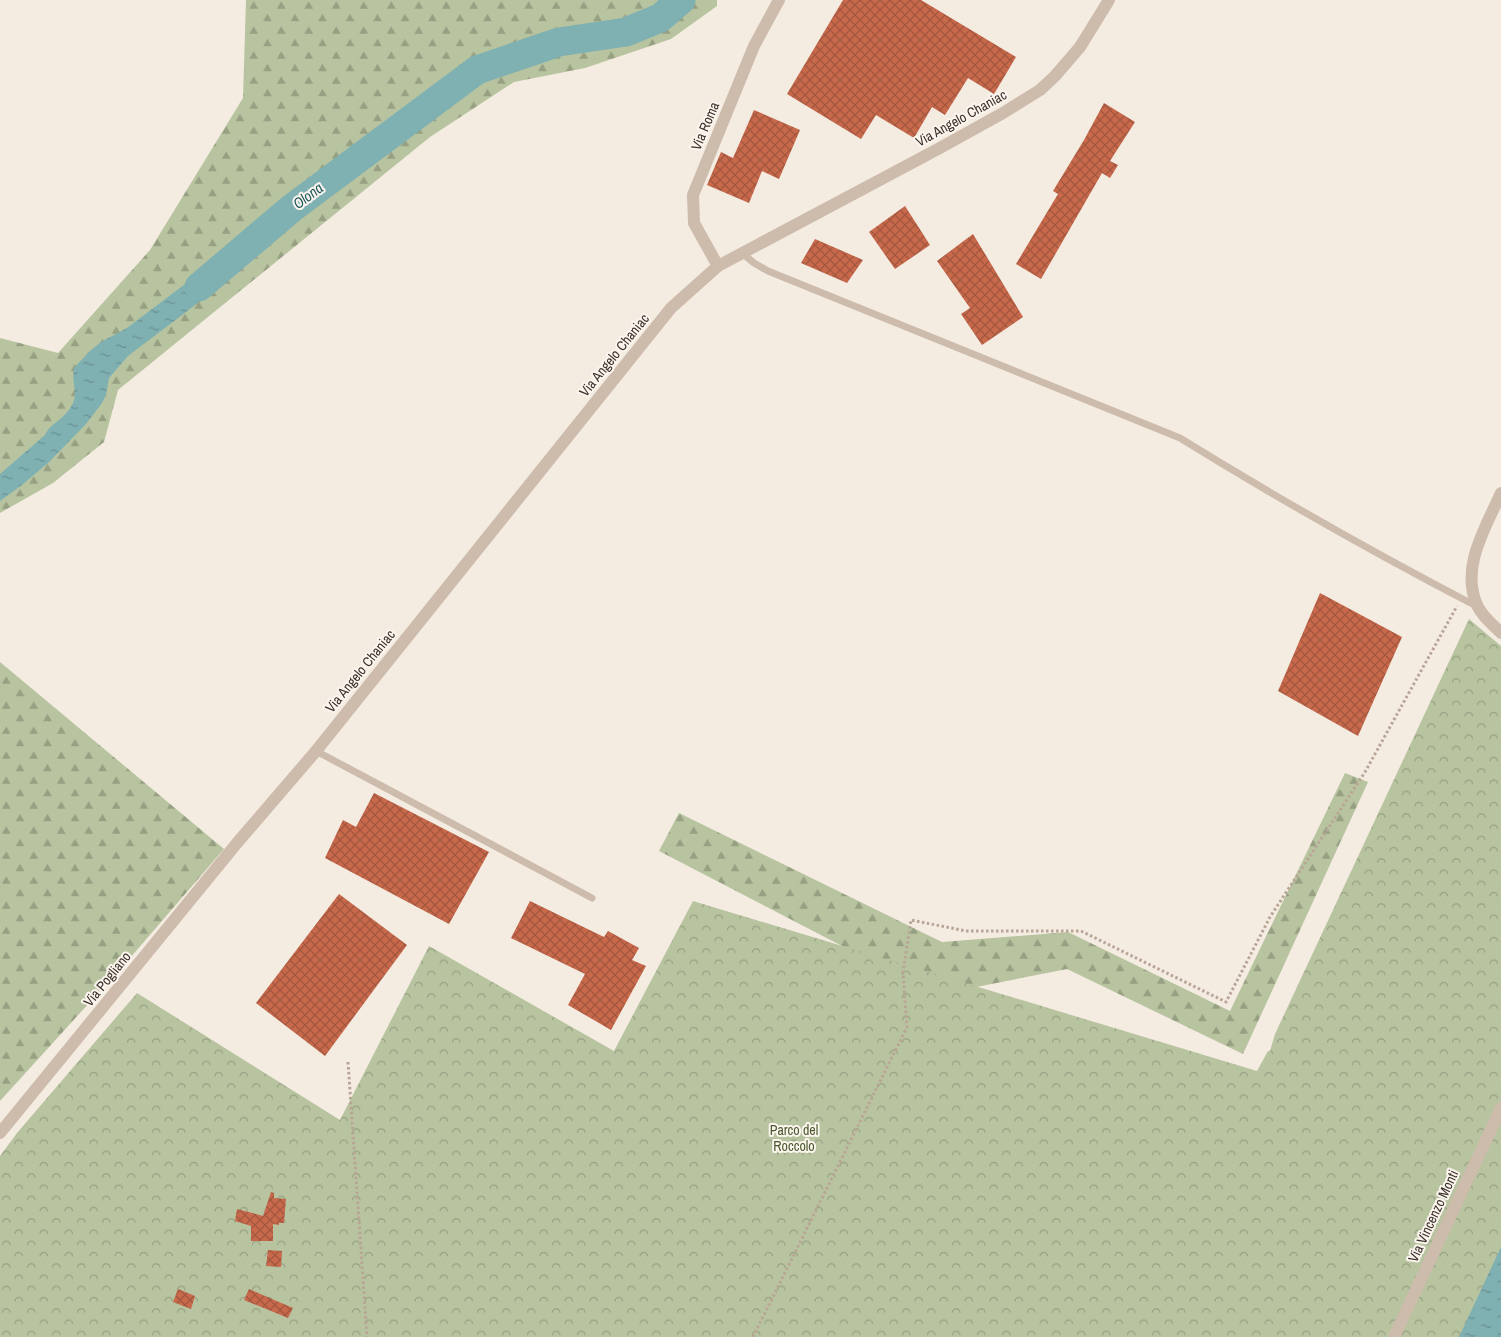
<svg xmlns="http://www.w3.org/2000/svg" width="1501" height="1337" font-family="'Archivo Narrow',sans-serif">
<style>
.forest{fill:url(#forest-firs)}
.park{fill:url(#park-crowns)}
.water{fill:url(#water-ripples)}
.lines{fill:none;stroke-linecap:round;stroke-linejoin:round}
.river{stroke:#7fb0b2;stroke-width:29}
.building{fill:url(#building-cross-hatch)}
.path{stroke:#b9a596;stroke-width:3;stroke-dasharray:2.5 2.5;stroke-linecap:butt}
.service{stroke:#cdbbac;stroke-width:7}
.minor{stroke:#cdbbac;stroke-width:12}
.tertiary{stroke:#cdbbac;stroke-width:12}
.labels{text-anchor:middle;stroke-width:4;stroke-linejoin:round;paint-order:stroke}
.street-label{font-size:14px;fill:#3b302b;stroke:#fbf5ee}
.park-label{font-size:14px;fill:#4a5a2e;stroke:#fbf5ee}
.water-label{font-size:15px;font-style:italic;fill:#1f5a5e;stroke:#fbf5ee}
</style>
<defs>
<pattern id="forest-firs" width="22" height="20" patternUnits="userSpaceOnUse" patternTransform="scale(1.25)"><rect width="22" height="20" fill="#b8c4a0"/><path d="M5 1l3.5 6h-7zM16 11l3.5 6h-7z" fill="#97a083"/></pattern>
<pattern id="park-crowns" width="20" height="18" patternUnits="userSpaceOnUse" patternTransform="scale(1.25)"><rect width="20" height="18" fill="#b8c4a0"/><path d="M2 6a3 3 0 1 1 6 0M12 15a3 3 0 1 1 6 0" fill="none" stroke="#97a083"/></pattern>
<pattern id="water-ripples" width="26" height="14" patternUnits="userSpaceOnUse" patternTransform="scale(1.25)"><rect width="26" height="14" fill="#7fb0b2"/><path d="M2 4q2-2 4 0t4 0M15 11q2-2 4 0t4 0" fill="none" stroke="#699091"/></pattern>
<pattern id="building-cross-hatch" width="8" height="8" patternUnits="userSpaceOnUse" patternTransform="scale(1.25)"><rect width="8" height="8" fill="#c8694b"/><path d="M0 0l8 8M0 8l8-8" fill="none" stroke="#a4573f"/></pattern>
</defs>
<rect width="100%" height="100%" fill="#f4ebe1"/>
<!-- forest -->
<g class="forest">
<polygon points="246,0 717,0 717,6 671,39 585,68 514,82 430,137 118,390 104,442 53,483 0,513 0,338 58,353 150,250 243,98"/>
<polygon points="0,662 224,849 130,958 0,1101"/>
<polygon points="1345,773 1368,782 1243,1054 1067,969 946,993 898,975 659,851 679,813 942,942 1068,932 1230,1011"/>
</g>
<!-- park -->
<polygon class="park" points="1469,619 1501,646 1501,1337 0,1337 0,1156 17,1133 137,993 340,1120 429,946 614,1051 693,901 1257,1071 1268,1051 1270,1051 1275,1034"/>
<!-- water -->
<g class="water">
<path d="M219 256 238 268 219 287 128 356 109 378 106 395 102 403 86 424 49 462 22 485 0 501V474L45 435C50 423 65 420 73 403 78 392 71 380 74 368L90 351 101 342 127 328 189 281Z"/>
<polygon points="1501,1247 1501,1337 1459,1337"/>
</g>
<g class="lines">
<!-- river -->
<polyline class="river" points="199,287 292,208 477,70 559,42 626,32 660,18 681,0"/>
</g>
<!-- building -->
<g class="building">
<polygon points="843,0 921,0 1016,57 994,94 968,78 945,115 932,107 914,138 876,115 861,139 787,94"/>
<polygon points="1104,103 1135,122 1110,161 1118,165 1110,178 1102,173 1041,279 1016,264 1058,194 1053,191 1084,140"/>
<polygon points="754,110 800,130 779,179 762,171 749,203 707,185 721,152 733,158"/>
<polygon points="905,206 930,245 895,269 869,232"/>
<polygon points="973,234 1023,317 982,345 961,314 970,308 937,261"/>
<polygon points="815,239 863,260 847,283 801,263"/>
<polygon points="1320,593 1402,637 1358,736 1278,691"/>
<polygon points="374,793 489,852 449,924 325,858 343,820 356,827"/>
<polygon points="339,894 407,945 325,1056 256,1003"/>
<polygon points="530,901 604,937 608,931 639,948 632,960 646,966 611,1030 568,1005 585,974 511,938"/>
<polygon points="271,1192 274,1193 274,1198 286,1199 284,1223 279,1223 279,1225 273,1224 273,1241 251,1241 251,1226 235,1221 237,1209 263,1216"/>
<polygon points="268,1250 282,1251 281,1267 266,1266"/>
<polygon points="178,1289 195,1296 191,1309 173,1302"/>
<polygon points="249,1289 293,1308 288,1318 244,1300"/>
</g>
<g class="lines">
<!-- path -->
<g class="path">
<polyline points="348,1062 367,1337"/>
<polyline points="753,1337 907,1027 903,972 911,920 966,931 1081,931 1226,1002 1270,917 1365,772 1457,606"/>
</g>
<!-- service -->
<g class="service">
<path d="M742 253 754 263 768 271 1180 438C1277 498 1376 554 1478 607"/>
<polyline points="316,751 592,898"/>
</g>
<!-- minor -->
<g class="minor">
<polyline points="718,266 694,223 693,195 754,46 779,0"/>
<path d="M1501 493C1486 527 1459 569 1478 607 1483 617 1493 625 1501 633"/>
<polyline points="1394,1337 1501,1108"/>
</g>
<!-- tertiary -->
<polyline class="tertiary" points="0,1133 237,843 316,751 671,308 718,266 938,149 1003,113 1040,90 1055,76 1080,47 1109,0"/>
</g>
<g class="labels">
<!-- street labels -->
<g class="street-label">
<text transform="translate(961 118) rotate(-29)" y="5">Via Angelo Chaniac</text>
<text transform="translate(705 126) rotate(-67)" y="5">Via Roma</text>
<text transform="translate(614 355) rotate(-51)" y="5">Via Angelo Chaniac</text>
<text transform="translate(360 671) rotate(-51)" y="5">Via Angelo Chaniac</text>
<text transform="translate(107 979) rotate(-51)" y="5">Via Pogliano</text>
<text transform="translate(1433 1216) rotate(-65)" y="5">Via Vincenzo Monti</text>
</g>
<!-- park labels -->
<g class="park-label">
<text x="794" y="1135">Parco del<tspan x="794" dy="16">Roccolo</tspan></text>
</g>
<!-- water labels -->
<g class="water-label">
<text transform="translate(308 196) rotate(-37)" y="5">Olona</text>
</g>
</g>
</svg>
